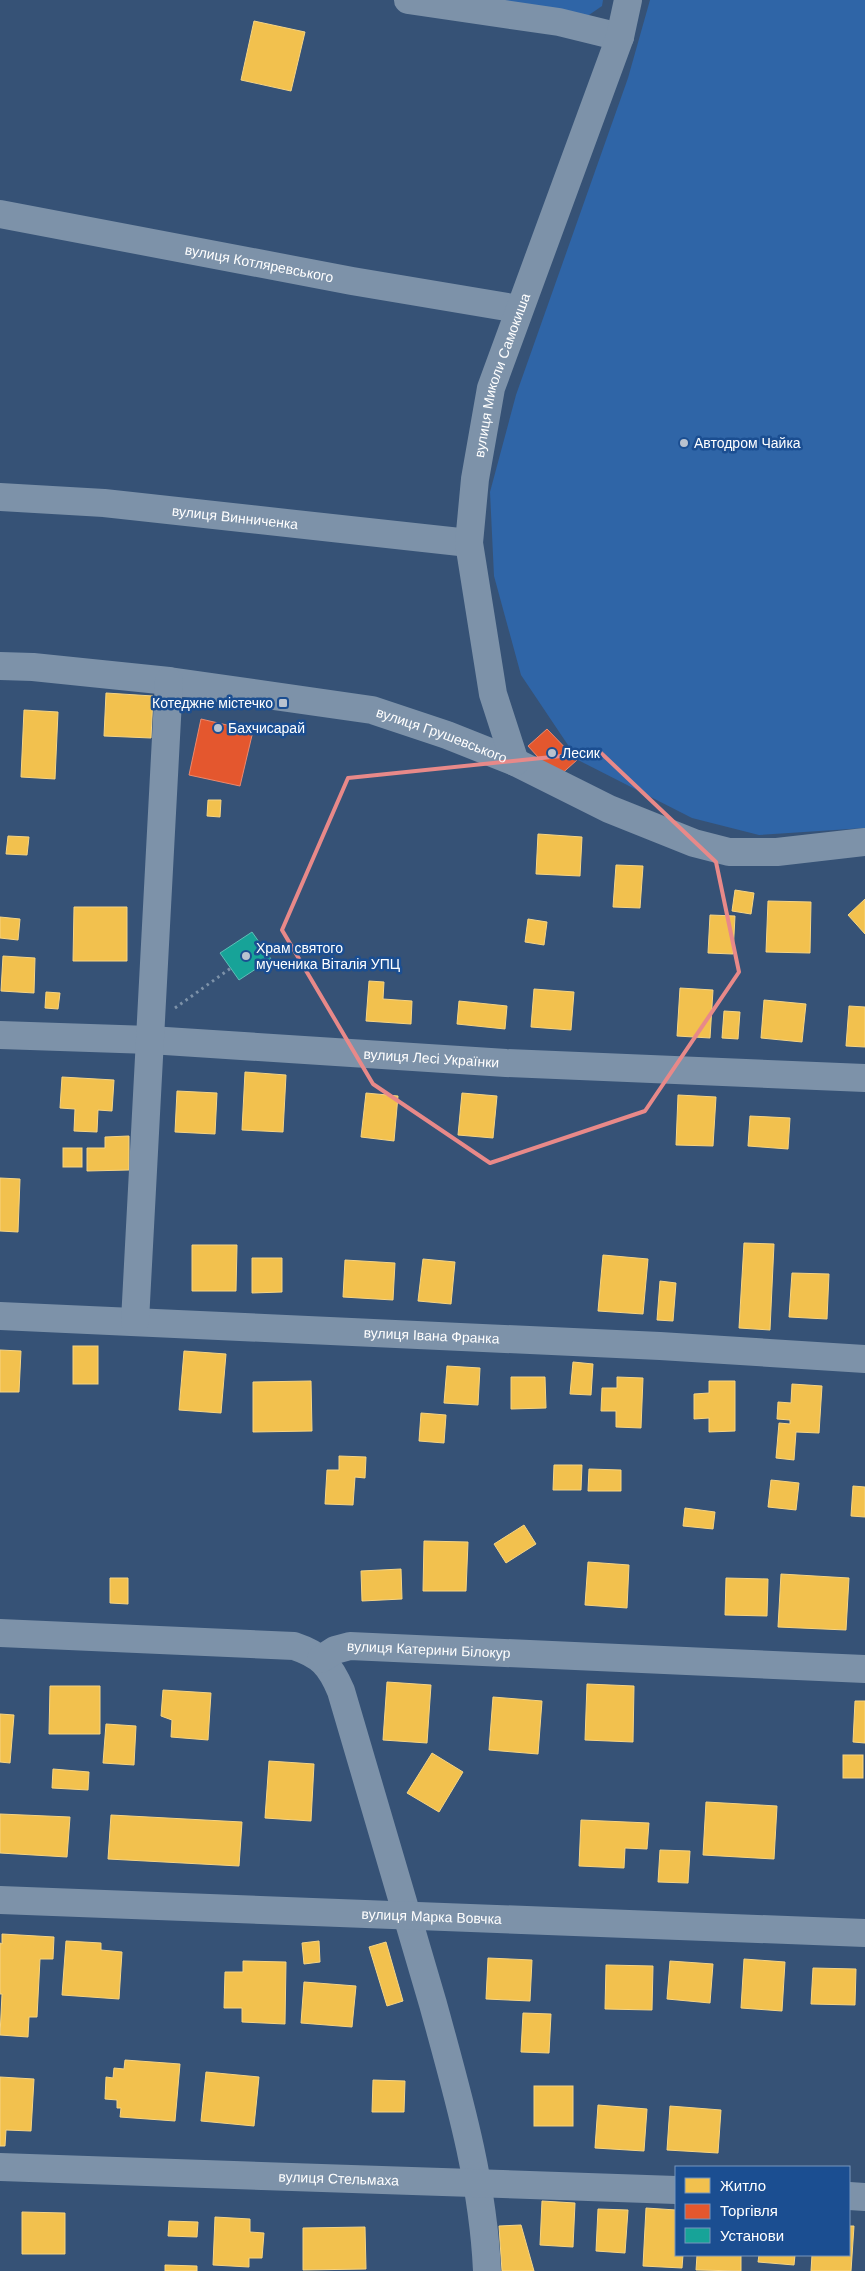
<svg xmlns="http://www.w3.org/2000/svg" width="865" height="2271" font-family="Helvetica,sans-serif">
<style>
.green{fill:#2f65a7}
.homes{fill:#f2c14e;stroke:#f6d483}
.shops{fill:#e4572e;stroke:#ec896d}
.public{fill:#17a398;stroke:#5dbfb7}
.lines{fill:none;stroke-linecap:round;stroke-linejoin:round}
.path{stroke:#7d92a9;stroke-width:3;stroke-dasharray:2.5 4;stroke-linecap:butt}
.minor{stroke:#7d92a9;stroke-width:28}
.marked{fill:none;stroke:#e88989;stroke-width:4;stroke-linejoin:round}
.poi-dot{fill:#b9c2cf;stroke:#1b4e91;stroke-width:2}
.labels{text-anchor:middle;stroke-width:5;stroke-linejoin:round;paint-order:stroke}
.street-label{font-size:14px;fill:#fff;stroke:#1b4e91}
.poi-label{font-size:14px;fill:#fff;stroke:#1b4e91;text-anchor:start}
</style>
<rect width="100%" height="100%" fill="#365276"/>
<!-- green -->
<g class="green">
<polygon points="474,0 603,0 602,6 586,17"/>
<polygon points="650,0 865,0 865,828 759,835 692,818 578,760 521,675 494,576 490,492 516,395 628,78"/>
</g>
<!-- homes -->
<g class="homes">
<polygon points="254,21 305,32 291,91 241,80"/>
<polygon points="106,693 153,696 151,738 104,736"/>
<polygon points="24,710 58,712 55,779 21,777"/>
<polygon points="208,800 221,800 220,817 207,816"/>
<polygon points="538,834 582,837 580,876 536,874"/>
<polygon points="8,836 29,837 27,855 6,854"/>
<polygon points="616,865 643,866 640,908 613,907"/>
<polygon points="735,890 754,893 751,914 732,911"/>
<polygon points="865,899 865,934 848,915"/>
<polygon points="768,901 811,902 810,953 766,952"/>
<polygon points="74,907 127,907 127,961 73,961"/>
<polygon points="710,915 735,916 733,954 708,953"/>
<polygon points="0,917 20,919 18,940 0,938"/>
<polygon points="528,919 547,922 544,945 525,942"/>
<polygon points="3,956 35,958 34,993 1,991"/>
<polygon points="369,981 384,982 383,999 412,1001 411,1024 366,1021"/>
<polygon points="680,988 713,990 710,1038 677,1036"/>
<polygon points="534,989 574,992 571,1030 531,1027"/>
<polygon points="46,992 60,993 58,1009 45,1008"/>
<polygon points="764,1000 806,1004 802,1042 761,1038"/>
<polygon points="459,1001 507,1006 505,1029 457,1024"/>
<polygon points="849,1006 865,1007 865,1047 846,1046"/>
<polygon points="724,1011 740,1012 738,1039 722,1038"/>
<polygon points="245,1072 286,1075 283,1132 242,1130"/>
<polygon points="62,1077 114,1080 112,1111 98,1110 97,1132 74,1131 75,1109 60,1108"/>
<polygon points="177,1091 217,1093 215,1134 175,1132"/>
<polygon points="366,1093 398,1096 394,1141 361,1137"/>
<polygon points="462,1093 497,1096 493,1138 458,1135"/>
<polygon points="678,1095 716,1097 713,1146 676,1145"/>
<polygon points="750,1116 790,1118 788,1149 748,1146"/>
<polygon points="129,1136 129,1170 87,1171 87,1148 105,1148 105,1137"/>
<rect x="63" y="1148" width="19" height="19"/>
<polygon points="0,1178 20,1179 18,1232 0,1231"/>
<polygon points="744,1243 774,1244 770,1330 739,1328"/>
<polygon points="192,1245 237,1245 236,1291 192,1291"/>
<polygon points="603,1255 648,1259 643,1314 598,1311"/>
<polygon points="252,1258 282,1258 282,1292 252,1293"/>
<polygon points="423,1259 455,1262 451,1304 418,1301"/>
<polygon points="345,1260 395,1263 393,1300 343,1297"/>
<polygon points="792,1273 829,1274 827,1319 789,1317"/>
<polygon points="660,1281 676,1283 673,1321 657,1320"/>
<rect x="73" y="1346" width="25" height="38"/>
<polygon points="0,1350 21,1351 19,1392 0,1392"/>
<polygon points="184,1351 226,1354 221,1413 179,1410"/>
<polygon points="573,1362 593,1364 591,1395 570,1394"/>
<polygon points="447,1366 480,1368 478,1405 444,1403"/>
<polygon points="511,1377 545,1377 546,1408 511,1409"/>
<polygon points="617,1377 643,1378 641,1428 616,1427 616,1411 601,1411 602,1388 617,1388"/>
<polygon points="311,1381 312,1431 253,1432 253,1382"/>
<polygon points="709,1381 735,1381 735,1431 709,1432 709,1418 694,1419 694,1394 709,1393"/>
<polygon points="792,1384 822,1386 819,1433 796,1432 794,1460 776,1458 779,1423 790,1424 790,1420 777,1419 778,1402 791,1403"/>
<polygon points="421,1413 446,1415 444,1443 419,1441"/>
<polygon points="339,1456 366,1457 365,1478 355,1477 353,1505 325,1504 327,1470 339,1470"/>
<polygon points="554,1465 582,1465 581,1490 553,1490"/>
<polygon points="589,1469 621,1470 621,1491 588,1491"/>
<polygon points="771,1480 799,1483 796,1510 768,1507"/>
<polygon points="853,1486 865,1487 865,1517 851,1516"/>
<polygon points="685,1508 715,1512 713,1529 683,1526"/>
<polygon points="524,1525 536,1544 506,1563 494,1544"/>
<polygon points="424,1541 468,1542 466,1591 423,1591"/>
<polygon points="588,1562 629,1565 627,1608 585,1605"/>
<polygon points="401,1569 402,1599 362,1601 361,1571"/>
<polygon points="781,1574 849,1578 846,1630 778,1627"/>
<polygon points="110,1578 128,1578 128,1604 110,1603"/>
<polygon points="726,1578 768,1579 767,1616 725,1615"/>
<polygon points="387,1682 431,1685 427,1743 383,1740"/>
<polygon points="587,1684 634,1686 633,1742 585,1740"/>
<polygon points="50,1686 100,1686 100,1734 49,1734"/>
<polygon points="163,1690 211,1693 208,1740 171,1737 172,1720 161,1716"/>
<polygon points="493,1697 542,1701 538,1754 489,1750"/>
<polygon points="855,1701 865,1701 865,1743 853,1742"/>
<polygon points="0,1714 14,1715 10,1763 0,1762"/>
<polygon points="106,1724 136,1726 134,1765 103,1763"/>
<polygon points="432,1753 463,1772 439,1812 407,1793"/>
<rect x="843" y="1755" width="20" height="23"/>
<polygon points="269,1761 314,1764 311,1821 265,1818"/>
<polygon points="53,1769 89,1772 88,1790 52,1788"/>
<polygon points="706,1802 777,1806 774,1859 703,1855"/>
<polygon points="0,1814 70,1817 67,1857 0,1853"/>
<polygon points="111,1815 242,1822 239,1866 108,1859"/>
<polygon points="581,1820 649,1823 647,1849 625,1848 624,1868 579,1866"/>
<polygon points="660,1850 690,1851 688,1883 658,1882"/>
<polygon points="2,1934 54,1937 53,1959 40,1959 37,2017 29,2017 28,2037 0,2035 2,1994 0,1994 0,1943 2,1944"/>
<polygon points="66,1941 101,1943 101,1950 122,1952 119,1999 62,1995"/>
<polygon points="319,1941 320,1962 304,1964 302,1943"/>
<polygon points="386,1942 403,2001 387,2006 369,1947"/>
<polygon points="488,1958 532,1960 530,2001 486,1999"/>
<polygon points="744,1959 785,1962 782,2011 741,2008"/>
<polygon points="243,1961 286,1962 285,2024 242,2022 242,2008 224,2008 225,1972 243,1972"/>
<polygon points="670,1961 713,1964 710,2003 667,1999"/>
<polygon points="606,1965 653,1966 652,2010 605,2009"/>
<polygon points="813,1968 856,1969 855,2005 811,2004"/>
<polygon points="304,1982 356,1986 352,2027 301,2023"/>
<polygon points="523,2013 551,2014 549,2053 521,2052"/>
<polygon points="125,2060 180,2064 175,2121 120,2117 121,2108 117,2108 117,2100 105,2099 106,2077 113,2078 114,2068 124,2069"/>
<polygon points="206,2072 259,2077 254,2126 201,2121"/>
<polygon points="0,2077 34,2079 31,2131 6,2130 5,2146 0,2146"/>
<polygon points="373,2080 405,2081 404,2112 372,2112"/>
<rect x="534" y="2086" width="39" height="40"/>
<polygon points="598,2105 647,2109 644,2151 595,2148"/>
<polygon points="670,2106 721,2110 718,2153 667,2150"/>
<polygon points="542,2201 575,2203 573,2247 540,2245"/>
<polygon points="646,2208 676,2210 676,2255 683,2255 682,2268 643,2266"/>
<polygon points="598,2209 628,2210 625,2253 596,2251"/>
<polygon points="22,2212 65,2213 65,2254 22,2254"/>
<polygon points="215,2217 250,2219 250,2232 264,2233 262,2258 249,2258 249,2267 213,2265"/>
<polygon points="169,2221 198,2222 197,2237 168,2236"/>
<polygon points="521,2225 534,2271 502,2271 499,2226"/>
<polygon points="849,2226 854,2226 851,2271 811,2271 812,2255 849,2255"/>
<polygon points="365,2227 366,2269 303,2270 303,2228"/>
<polygon points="697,2255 741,2255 741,2271 696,2270"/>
<polygon points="759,2255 795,2255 794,2265 758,2262"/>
<polygon points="165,2265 197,2266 197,2271 165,2271"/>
</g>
<!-- shops -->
<g class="shops">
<polygon points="201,719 253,731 240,786 189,775"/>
<polygon points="547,729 577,760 557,778 528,746"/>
</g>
<!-- public -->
<polygon class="public" points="252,932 271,959 239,980 220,953"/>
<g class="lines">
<!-- path -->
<polyline class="path" points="175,1008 231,968"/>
<!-- minor -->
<g class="minor">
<polyline points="408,0 559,22 620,37"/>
<path id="s1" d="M0 214 352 281 519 309"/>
<path id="s2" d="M0 497 104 503 469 543"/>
<path id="s3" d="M0 666 33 667 169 681 372 710 447 735 515 762 609 809 694 843 729 852H777L865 842"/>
<path id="s4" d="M515 762 493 694 469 543 475 479 491 388 620 37 628 0"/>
<path id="s5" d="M0 1035 150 1040 506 1063 865 1078"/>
<path id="s6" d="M0 1316 660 1346 865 1359"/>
<polyline points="135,1321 169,681"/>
<path d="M0 1633 294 1646C321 1655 330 1665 341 1691 372 1795 403 1899 433 2004 457 2092 483 2179 487 2271"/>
<path id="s7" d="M321 1659 335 1650 350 1646 865 1669"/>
<path id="s8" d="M0 1900 865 1933"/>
<path id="s9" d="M0 2167 676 2190"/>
<polyline points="849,2196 865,2197"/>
</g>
</g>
<!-- marked area -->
<path class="marked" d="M600 752 716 862 739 972 645 1111 490 1163 373 1084 282 930 348 778Z"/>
<!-- markers -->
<g class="poi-dot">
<circle cx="684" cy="443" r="5"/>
<rect x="278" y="698" width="10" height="10" rx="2.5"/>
<circle cx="218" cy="728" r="5"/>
<circle cx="552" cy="753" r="5"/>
<circle cx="246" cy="956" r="5"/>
</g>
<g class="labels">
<!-- street labels -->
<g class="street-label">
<text dy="5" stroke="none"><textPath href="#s1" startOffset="264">вулиця Котляревського</textPath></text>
<text dy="5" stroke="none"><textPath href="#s4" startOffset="396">вулиця Миколи Самокиша</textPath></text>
<text dy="5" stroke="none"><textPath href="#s2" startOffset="236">вулиця Винниченка</textPath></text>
<text dy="5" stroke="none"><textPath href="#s3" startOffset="449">вулиця Грушевського</textPath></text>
<text dy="5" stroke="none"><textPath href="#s5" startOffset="432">вулиця Лесі Українки</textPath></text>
<text dy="5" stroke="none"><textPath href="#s6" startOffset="432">вулиця Івана Франка</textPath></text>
<text dy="5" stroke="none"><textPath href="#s7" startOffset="111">вулиця Катерини Білокур</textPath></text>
<text dy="5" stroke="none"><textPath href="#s8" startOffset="432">вулиця Марка Вовчка</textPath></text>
<text dy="5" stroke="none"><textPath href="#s9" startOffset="339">вулиця Стельмаха</textPath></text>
</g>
<!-- poi labels -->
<g class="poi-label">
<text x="694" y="448">Автодром Чайка</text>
<text x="273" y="708" text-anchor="end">Котеджне містечко</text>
<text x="228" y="733">Бахчисарай</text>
<text x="562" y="758">Лесик</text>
<text x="256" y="953">Храм святого<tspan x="256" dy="16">мученика Віталія УПЦ</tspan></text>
</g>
</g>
<!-- legend -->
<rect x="675" y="2166" width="175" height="90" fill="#1b4e91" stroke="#7695bd"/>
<rect x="685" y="2178" width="25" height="15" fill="#f2c14e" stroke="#7695bd"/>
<text x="720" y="2191" font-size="15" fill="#ffffff">Житло</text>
<rect x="685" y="2204" width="25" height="15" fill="#e4572e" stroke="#7695bd"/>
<text x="720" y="2216" font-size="15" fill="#ffffff">Торгівля</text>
<rect x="685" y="2228" width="25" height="15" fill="#17a398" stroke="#7695bd"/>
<text x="720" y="2241" font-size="15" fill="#ffffff">Установи</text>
</svg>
